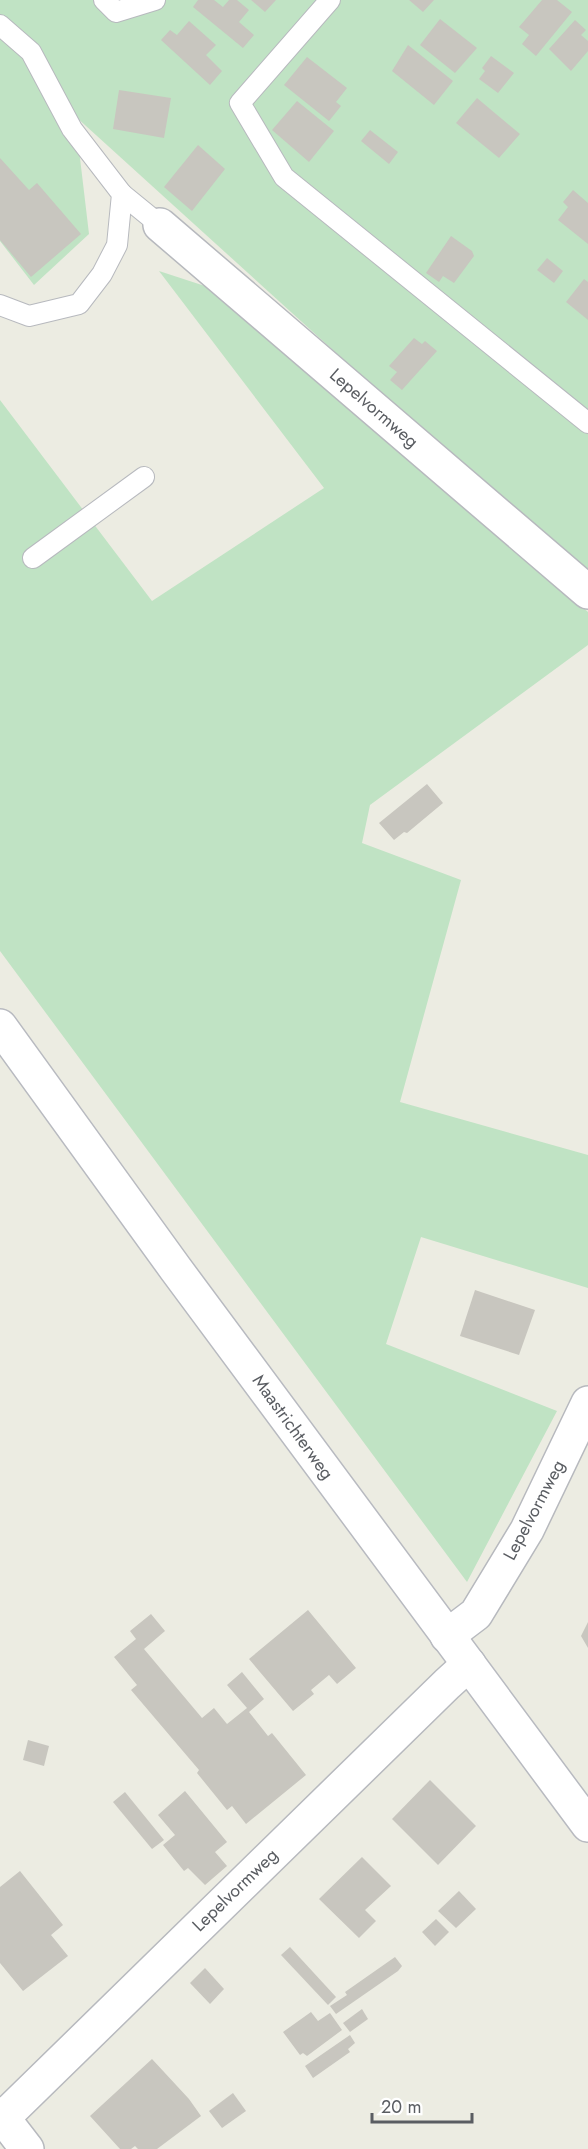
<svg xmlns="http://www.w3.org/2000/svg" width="588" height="2149" font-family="Jost,sans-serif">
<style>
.green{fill:#c0e3c4}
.building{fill:#c8c6bf}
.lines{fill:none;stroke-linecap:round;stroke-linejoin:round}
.service-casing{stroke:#b7b9be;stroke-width:22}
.minor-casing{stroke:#b7b9be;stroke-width:36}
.secondary-casing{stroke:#b8bac0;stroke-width:36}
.service{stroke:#fff;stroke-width:20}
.minor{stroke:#fff;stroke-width:33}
.secondary{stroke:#fff;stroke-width:33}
.labels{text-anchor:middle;stroke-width:4.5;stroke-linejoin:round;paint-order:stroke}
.street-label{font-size:18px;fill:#5a5d62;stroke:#fff}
</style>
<rect width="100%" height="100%" fill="#ecece2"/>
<!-- green -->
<g class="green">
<polygon points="0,0 588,0 588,575 486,489 75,116 89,234 34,285 0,241"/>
<polygon points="159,271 211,288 588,612 588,645 370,805 362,843 461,880 400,1102 588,1155 588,1288 421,1237 386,1344 557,1411 467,1582 0,951 0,400 152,601 324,488"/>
</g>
<!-- building -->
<g class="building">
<polygon points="198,0 214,0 223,7 229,0 237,0 249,10 239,22 254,35 243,48 193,7"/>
<polygon points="251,0 276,0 265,12"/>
<polygon points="409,0 434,0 423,12"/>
<polygon points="542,0 557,0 572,12 536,56 522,44 529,35 519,27"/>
<polygon points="440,19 477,48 455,73 420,45"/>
<polygon points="575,20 586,30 581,35 588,41 588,51 571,71 549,49"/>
<polygon points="189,21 216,45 206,55 222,71 210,85 161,40 170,30 177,35"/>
<polygon points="408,45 453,81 434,105 392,71"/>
<polygon points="491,56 514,73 498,93 479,79 485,71 482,68"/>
<polygon points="307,57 347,88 336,102 341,106 329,121 284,85"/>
<polygon points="119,90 171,98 164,138 113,129"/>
<polygon points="477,98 520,134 499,158 456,123"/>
<polygon points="297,101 334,131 309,162 272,130"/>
<polygon points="370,130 398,152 389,164 361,141"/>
<polygon points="198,145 225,169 192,211 164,187"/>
<polygon points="0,158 29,190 37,183 81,234 31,277 0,240"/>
<polygon points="573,190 588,203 588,244 558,220 568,207 563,202"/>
<polygon points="451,236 472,251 474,256 454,283 443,276 439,282 426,273"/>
<polygon points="547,258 563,271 554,283 537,270"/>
<polygon points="584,279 588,282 588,320 566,302"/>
<polygon points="414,338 422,344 425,341 437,351 402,390 390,380 397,372 389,366"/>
<polygon points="427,784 443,803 407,833 404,832 394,840 379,823"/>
<polygon points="475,1290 535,1310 519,1355 460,1336"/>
<polygon points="308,1610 356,1668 337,1684 329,1675 311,1690 314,1694 293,1711 249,1659"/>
<polygon points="151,1614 165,1631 144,1649 202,1718 214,1708 227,1724 247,1708 227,1685 242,1672 264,1699 249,1712 268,1736 272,1733 306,1775 246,1824 232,1806 227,1810 197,1773 199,1770 131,1690 137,1685 114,1657 136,1639 130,1631"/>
<polygon points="588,1622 588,1648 581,1636"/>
<polygon points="28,1740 49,1746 44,1766 23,1760"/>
<polygon points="430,1780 476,1826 438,1865 392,1819"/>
<polygon points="185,1791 227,1842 215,1852 227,1866 205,1885 188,1868 184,1871 163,1845 175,1835 158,1815"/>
<polygon points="125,1792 164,1840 152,1849 113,1802"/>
<polygon points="362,1857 391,1886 365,1910 376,1921 359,1938 319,1899"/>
<polygon points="20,1871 63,1925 51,1935 68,1956 23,1991 0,1963 0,1887"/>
<polygon points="459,1891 476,1909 456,1928 438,1911"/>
<polygon points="436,1919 449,1932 435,1946 422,1932"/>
<polygon points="290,1947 336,1997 328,2005 281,1955"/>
<polygon points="395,1957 402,1966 398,1971 336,2014 330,2006 347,1995 345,1992"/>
<polygon points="205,1968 224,1989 210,2004 190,1983"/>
<polygon points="362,2009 368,2019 350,2032 343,2023"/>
<polygon points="311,2012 318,2021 330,2013 342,2030 307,2056 303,2053 300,2055 283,2032"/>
<polygon points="350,2035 355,2043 348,2049 350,2052 313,2078 305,2066"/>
<polygon points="152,2059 189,2099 201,2116 157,2149 138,2149 135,2146 131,2149 120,2149 90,2116"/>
<polygon points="233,2093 246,2111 222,2128 209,2111"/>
</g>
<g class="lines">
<!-- service casing -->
<g class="service-casing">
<g id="service">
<polyline points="104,0 116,12 155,0"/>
<polyline points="330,0 240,103 284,177 588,423"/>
<polyline points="0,25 31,52 72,129 122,194 117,245 102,274 79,304 29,316 0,305"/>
<polyline points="122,194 160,225"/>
<polyline points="33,558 144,477"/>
</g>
</g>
<!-- minor casing -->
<g class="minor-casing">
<g id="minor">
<polyline points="160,225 588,592"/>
<polyline points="447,1636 476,1614 527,1530 588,1403"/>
<polyline points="0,2114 27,2149"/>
<polyline points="3,2118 447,1684 469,1664"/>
</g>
</g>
<!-- secondary casing -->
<g class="secondary-casing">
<polyline id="secondary" points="0,1026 175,1268 588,1825"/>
</g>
<!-- service -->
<use href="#service" class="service"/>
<!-- minor -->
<use href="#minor" class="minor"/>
<!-- secondary -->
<use href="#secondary" class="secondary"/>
</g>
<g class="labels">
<!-- street labels -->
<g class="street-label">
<text transform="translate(374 408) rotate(41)" y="6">Lepelvormweg</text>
<text transform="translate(293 1427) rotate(54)" y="6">Maastrichterweg</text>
<text transform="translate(534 1510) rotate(-62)" y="6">Lepelvormweg</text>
<text transform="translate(235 1890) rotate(-44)" y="6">Lepelvormweg</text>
</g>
</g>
<!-- scale -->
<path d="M372 2113v9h100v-9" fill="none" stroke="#5a5d62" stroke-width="3"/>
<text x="381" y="2113" font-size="18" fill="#5a5d62" stroke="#ffffff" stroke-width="4.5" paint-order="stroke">20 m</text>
</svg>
